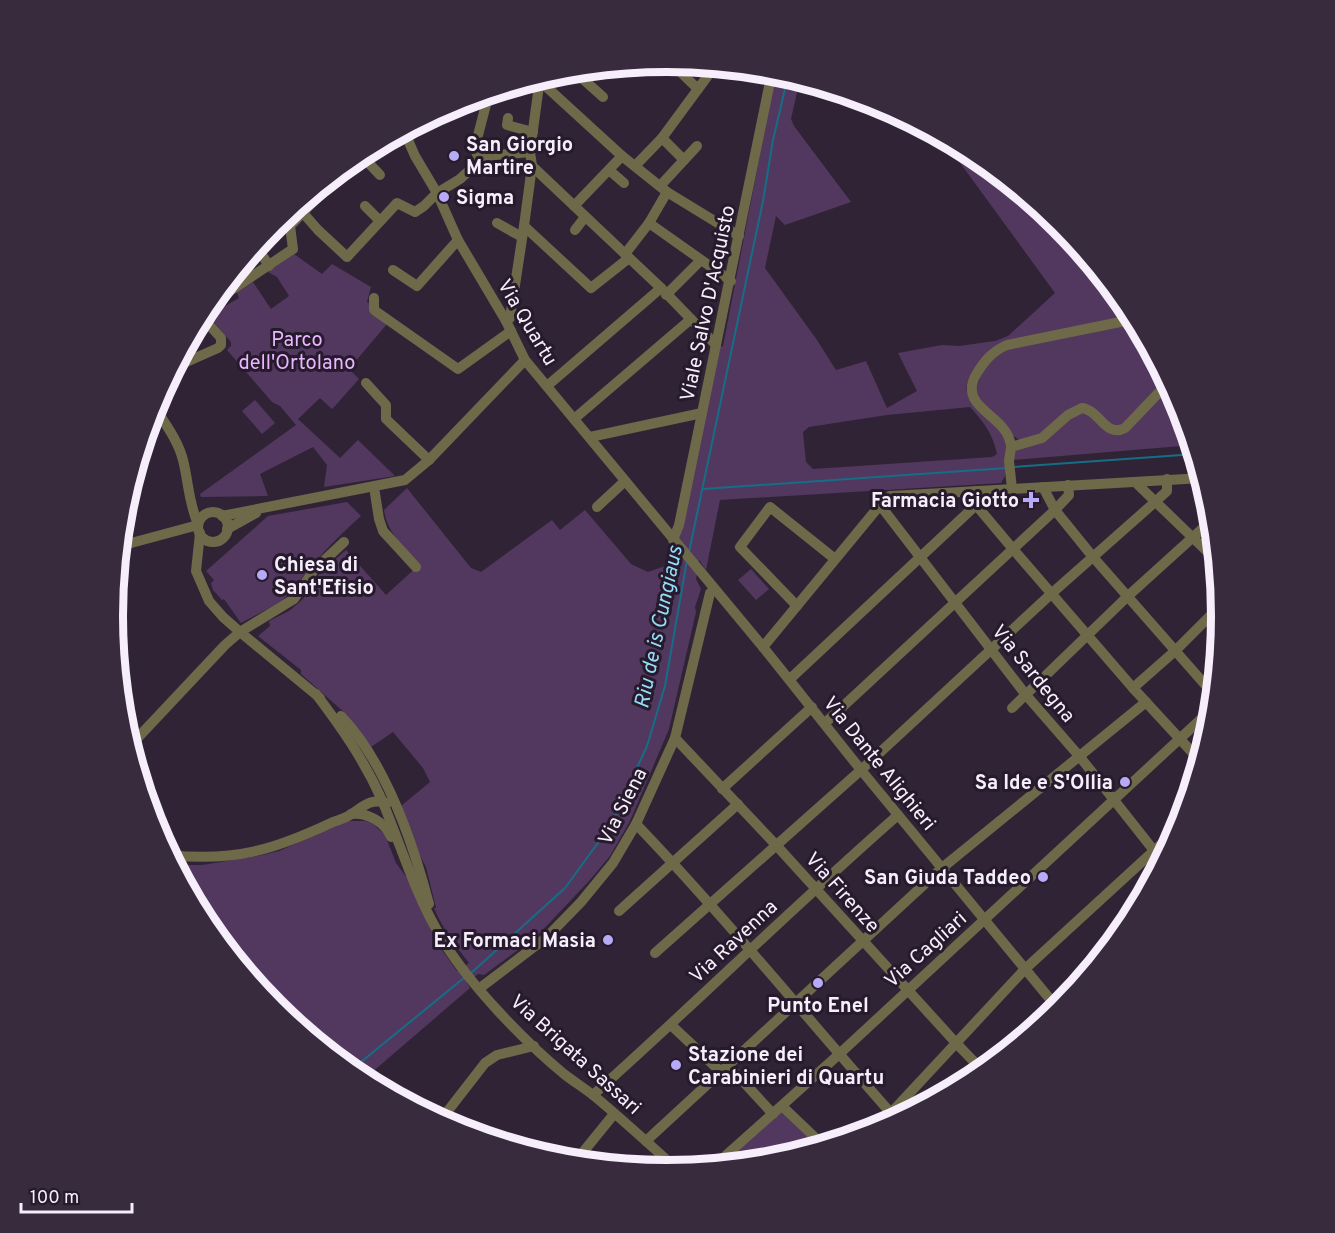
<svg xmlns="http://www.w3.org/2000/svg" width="1335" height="1233" font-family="Overpass,sans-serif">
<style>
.green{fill:#52385e;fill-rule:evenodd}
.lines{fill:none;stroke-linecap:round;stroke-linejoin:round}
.stream{stroke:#166d86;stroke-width:2}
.minor{stroke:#6d6949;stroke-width:10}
.poi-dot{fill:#b7abf8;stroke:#261a2c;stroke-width:2}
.labels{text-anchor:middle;stroke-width:6;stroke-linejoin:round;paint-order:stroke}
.poi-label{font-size:20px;font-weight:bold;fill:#f6eefb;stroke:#261a2c;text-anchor:start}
.street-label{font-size:20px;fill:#f6eefb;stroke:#261a2c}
.park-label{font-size:20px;fill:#e8b7ff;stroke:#261a2c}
.water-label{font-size:21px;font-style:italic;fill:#93ddf8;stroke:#261a2c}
.rim{fill:none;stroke:#f6eefb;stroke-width:8}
</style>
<rect width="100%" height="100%" fill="#302336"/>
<!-- green -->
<g class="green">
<path d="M776 72 800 79 791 119 794 126 851 202 785 225 776 216 765 268 817 340 836 370 866 361 887 408 917 391 898 353 942 345 959 346 995 341 1008 336 1055 293 958 160 939 140 943 137 976 155 1060 224 1129 308 1133 316 1006 343 975 368 966 388 969 399 1006 438 1005 476 1001 483 720 500 706 570 699 560 696 579 701 589 695 607 696 612 669 729 630 821 610 856 589 881 537 936 484 975 478 974 467 983 470 988 363 1080 275 1009 206 925 174 865H202L258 856 279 851 347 821H366L373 824 385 835 396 863 407 878 437 943 457 971 469 963C455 945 443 929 434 908H436L426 867 419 854 401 806 430 782 423 768 393 732 371 747 346 714 301 674V670L258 636 270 626 269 621 289 611 303 599 319 574 346 550 386 595 420 564C404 547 387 533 384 510L407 488 471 568 481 572 552 520 560 530 585 510 631 564 648 572 668 565 680 534 718 348 723 346ZM970 407C983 421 993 434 997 454L992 457 813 469 806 462 803 432 809 427 887 415Z"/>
<polygon points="294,254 322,274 332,264 371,287 367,302 372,306 369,312 387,324 349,369 359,379 335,406 332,409 320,398 298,419 340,458 358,440 395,476 324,487 327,465 313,447 260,474 268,496 201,497 200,494 296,425 280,406 272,402 227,350 231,346 231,342 205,312 215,305 220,309 239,298 237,292 253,282 271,309 289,296 277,277 268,272"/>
<polygon points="1136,322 1167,380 1129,422 1117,428 1089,406 1042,434 1021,441 1012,435 975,393 983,369 1006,348"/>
<polygon points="1170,385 1180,404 1193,445 1013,460 1014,450 1059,426 1084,410 1115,433"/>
<polygon points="255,400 275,423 262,434 242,411"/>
<polygon points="131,482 138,499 124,506"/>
<path d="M347 502 361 516C335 539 312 563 292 591 284 603 254 615 241 623L224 599 222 600 213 590 211 583 214 580 206 571 268 516Z"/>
<polygon points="751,569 769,589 756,600 738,580"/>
<polygon points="781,1109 821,1147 775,1161 727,1166 722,1160"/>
</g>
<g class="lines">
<!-- stream -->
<g class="stream">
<polyline points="1013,467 1196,454"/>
<polyline points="703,489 1007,468"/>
<polyline points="689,552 763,201 773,140 788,76"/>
<polyline points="470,974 565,888 611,825 647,746 665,686 687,560"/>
<polyline points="350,1071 465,977"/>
</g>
<!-- minor -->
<g class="minor">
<polyline points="670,62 698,89"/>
<polyline points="574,71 603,97"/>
<polyline points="540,81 622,156 667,192 739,236"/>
<polyline points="508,118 507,125 533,132"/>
<polyline points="404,131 415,156 437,193 458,240 506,321 525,360 763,647 861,770 1059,1010"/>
<polyline points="662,138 684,160"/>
<polyline points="360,154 380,175"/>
<polyline points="480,160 475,150 476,143 489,93"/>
<polyline points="532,166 661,288 716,345"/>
<polyline points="635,166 662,138 715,66"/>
<polyline points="609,170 624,183"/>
<polyline points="660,186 697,146"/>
<polyline points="297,206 318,230 347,257 397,203 415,212 424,206 437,193 460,179 485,156 530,152"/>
<polyline points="365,206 380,221"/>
<polyline points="574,206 622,156"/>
<polyline points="497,223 522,237"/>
<polyline points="649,223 731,281"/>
<polyline points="524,226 591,288 629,258"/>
<polyline points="575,230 585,217"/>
<polyline points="257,247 269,266"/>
<polyline points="625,254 649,223 667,192"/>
<polyline points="393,270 417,286 418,285 458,240"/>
<polyline points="666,295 700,261"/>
<polyline points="374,298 374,310 458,369 511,331"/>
<polyline points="209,305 293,249 290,226 353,160"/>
<polyline points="506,321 510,318 524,226 532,166 530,152 540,78"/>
<polyline points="175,367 218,348 221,345 221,338 202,317"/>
<polyline points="366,383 386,405 386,419 429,460"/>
<polyline points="547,386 661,288"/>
<path d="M154 406C165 424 178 440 183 460 189 484 188 501 198 524"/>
<polyline points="574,419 691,319"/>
<polyline points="590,437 702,413"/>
<path d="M1011 447C1009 414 955 409 977 373 985 360 993 351 1007 345L1135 319"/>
<polyline points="1135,482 1217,561"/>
<polyline points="374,487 379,519 383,531 416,567"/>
<polyline points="1043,487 1055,510 1093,557 1215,696"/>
<path d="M1012 489 1009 461 1011 447 1042 438 1068 415 1082 408C1100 410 1105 438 1125 428L1169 382"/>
<polyline points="976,491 976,505 1013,549 1133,688 1201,762"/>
<polyline points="880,505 1026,695 1080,757 1163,862"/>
<polyline points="597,507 625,481"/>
<circle cx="213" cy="527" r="15"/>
<polyline points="222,516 405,480 429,460 525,360"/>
<polyline points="227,529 256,513"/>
<polyline points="200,533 196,571 209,601 223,617 240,632 320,698"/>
<polyline points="673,540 679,525 772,72"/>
<polyline points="120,546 198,525"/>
<polyline points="797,606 740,547 770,507 835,559"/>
<polyline points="763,647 880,505 890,496 1203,478"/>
<polyline points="790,679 976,505"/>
<polyline points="1133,688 1175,651 1221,605"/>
<path d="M316 694C341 727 364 760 381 798 401 845 415 895 442 939 469 984 524 1041 564 1074 573 1081 584 1088 593 1095 622 1119 650 1145 678 1170"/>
<polyline points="1012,708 1128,596 1213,519"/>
<path d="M341 716C385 762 413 843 429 904"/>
<polyline points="825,723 1055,510 1069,495 1068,485"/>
<polyline points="675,738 776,845 956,1043 984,1072"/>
<polyline points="130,746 225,645 240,632 294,599 314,570 344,542"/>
<polyline points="722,789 812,707"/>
<path d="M351 814C367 812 385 822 391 837"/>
<path d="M636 824C727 919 810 1022 897 1120"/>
<path d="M169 855C234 862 274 850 333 822 339 820 345 818 350 815 364 806 370 798 387 803"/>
<polyline points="619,911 738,804"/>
<polyline points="655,953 861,770 1051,594 1155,502 1167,491 1167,479"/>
<polyline points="480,988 547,937 581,902 613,863 636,824 675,738 710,593 715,590"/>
<polyline points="671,1025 720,1071"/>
<polyline points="727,1064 773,1114"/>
<path d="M593 1095C696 1003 794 906 898 815"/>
<polyline points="782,1106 824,1146"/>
<polyline points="891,1113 1025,969 1181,826"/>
<polyline points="440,1121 485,1063 497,1055 534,1046"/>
<polyline points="646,1141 942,868 1146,702"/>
<polyline points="575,1162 614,1114"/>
<polyline points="713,1167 836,1057 1213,708"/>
</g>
</g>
<!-- markers -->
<g class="poi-dot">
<circle cx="454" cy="156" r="6"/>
<circle cx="444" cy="197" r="6"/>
<path d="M1028 491h6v6h6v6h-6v6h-6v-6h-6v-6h6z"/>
<circle cx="262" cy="575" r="6"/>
<circle cx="1125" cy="782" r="6"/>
<circle cx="1043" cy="877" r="6"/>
<circle cx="608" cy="940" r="6"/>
<circle cx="818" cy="983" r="6"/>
<circle cx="676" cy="1065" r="6"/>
</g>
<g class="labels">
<!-- poi labels -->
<g class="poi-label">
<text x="466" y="151">San Giorgio<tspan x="466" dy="23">Martire</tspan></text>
<text x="456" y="204">Sigma</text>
<text x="1019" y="507" text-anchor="end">Farmacia Giotto</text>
<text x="274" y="571">Chiesa di<tspan x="274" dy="23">Sant'Efisio</tspan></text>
<text x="1113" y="789" text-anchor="end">Sa Ide e S'Ollia</text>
<text x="1031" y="884" text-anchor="end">San Giuda Taddeo</text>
<text x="596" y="947" text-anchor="end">Ex Formaci Masia</text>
<text x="818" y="1012" text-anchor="middle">Punto Enel</text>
<text x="688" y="1061">Stazione dei<tspan x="688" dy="23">Carabinieri di Quartu</tspan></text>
</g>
<!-- street labels -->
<g class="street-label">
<text transform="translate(707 303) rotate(-78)" y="7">Viale Salvo D'Acquisto</text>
<text transform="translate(528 322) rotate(59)" y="7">Via Quartu</text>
<text transform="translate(1034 673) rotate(51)" y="7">Via Sardegna</text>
<text transform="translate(880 763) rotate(51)" y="7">Via Dante Alighieri</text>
<text transform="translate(622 806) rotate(-63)" y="7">Via Siena</text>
<text transform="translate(843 892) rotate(48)" y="7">Via Firenze</text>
<text transform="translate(733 941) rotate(-43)" y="7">Via Ravenna</text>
<text transform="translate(925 949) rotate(-42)" y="7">Via Cagliari</text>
<text transform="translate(576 1054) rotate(42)" y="7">Via Brigata Sassari</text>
</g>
<!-- park labels -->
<g class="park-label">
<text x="297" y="346">Parco<tspan x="297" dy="23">dell'Ortolano</tspan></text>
</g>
<!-- water labels -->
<g class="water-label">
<text transform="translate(658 627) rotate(-78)" y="7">Riu de is Cungiaus</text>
</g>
</g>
<!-- crop -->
<path d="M0 0H1335V1233H0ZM123 616a544 544 0 1 1 1088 0a544 544 0 1 1-1088 0Z" fill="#372b3d" fill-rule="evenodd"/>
<path class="rim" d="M123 616a544 544 0 1 1 1088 0a544 544 0 1 1-1088 0Z"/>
<!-- scale -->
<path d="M21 1203v9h111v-9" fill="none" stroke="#f6eefb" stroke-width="3"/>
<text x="30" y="1203" font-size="18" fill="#f6eefb" stroke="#261a2c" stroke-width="4.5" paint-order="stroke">100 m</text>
</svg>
